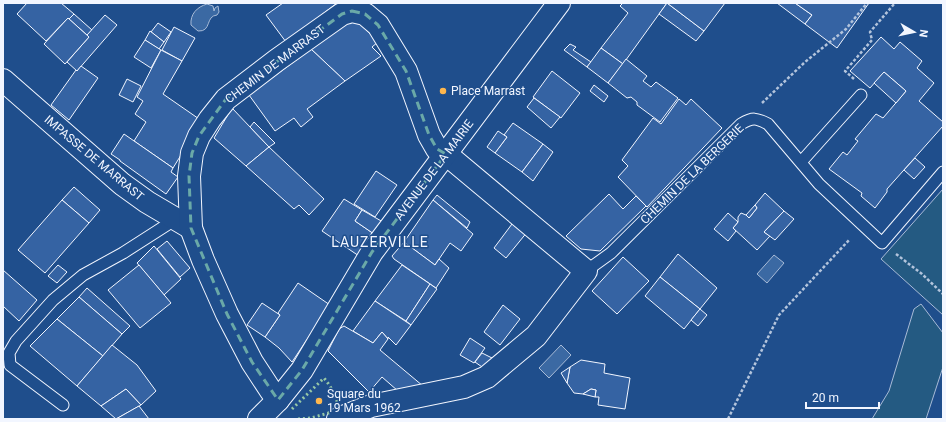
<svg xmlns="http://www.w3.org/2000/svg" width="946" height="422" font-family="Roboto,sans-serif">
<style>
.green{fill:#245a82;stroke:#a8bbd7}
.water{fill:#3b69a3;stroke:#a8bbd7}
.building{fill:#3563a3;stroke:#f2f6ff}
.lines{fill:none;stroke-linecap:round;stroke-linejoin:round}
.lane-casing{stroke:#f2f6ff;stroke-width:13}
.street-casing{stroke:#f2f6ff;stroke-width:24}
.secondary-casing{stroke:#f2f6ff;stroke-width:24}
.path{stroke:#b3c4dc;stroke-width:2.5;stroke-dasharray:3 2;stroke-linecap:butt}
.lane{stroke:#1f4e8c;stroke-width:11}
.street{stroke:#1f4e8c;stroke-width:22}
.secondary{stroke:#1f4e8c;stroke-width:22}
.hedge{stroke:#97c8a6;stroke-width:3;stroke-dasharray:2 3;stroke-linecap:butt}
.marked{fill:none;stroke:#6aa9a8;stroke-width:3;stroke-dasharray:8 5;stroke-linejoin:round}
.poi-dot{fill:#ffb74d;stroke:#1f4e8c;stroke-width:1.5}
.labels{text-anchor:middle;stroke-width:3;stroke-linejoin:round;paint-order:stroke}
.street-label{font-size:12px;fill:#f2f6ff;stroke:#1f4e8c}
.poi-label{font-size:12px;fill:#f2f6ff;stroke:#1f4e8c;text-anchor:start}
.quarter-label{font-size:14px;letter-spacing:1px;fill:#f2f6ff;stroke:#1f4e8c}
</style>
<rect width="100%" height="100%" fill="#1f4e8c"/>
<!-- green -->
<g class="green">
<polygon points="943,189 943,315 881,259"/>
<polygon points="921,304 943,333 943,367 926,419 872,419 889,391 914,309"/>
</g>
<!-- water -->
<g class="water">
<path d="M207 4 213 6 214 11 215 8 218 6 219 12 217 15C205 16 212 32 198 31L191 25C190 14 197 7 207 4Z"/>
<polygon points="774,255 784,263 767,283 757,274"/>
<polygon points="561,345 571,355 549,378 539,368"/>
</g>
<!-- building -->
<g class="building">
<polygon points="27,3 61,3 74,14 69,19 68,18 46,41 17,14"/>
<polygon points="283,3 337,3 286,42 266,15"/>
<polygon points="623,3 667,3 623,64 601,48 628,13 620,6"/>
<polygon points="667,3 704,31 696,41 659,14"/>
<polygon points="667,3 725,3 704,31"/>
<polygon points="777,3 795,3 812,15 805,24"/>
<polygon points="795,3 869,3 837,48 805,24 812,15"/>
<polygon points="74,14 92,30 87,35 69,19"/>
<polygon points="105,15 117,25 77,71 67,62 89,37 87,35"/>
<polygon points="68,18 89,37 65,64 44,44"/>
<polygon points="356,19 378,42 372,47 381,56 345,81 311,49 348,22 350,24"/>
<polygon points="158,23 171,32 164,42 151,32"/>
<polygon points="174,27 195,38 182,61 162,50"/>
<polygon points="150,31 164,42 159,49 145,40"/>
<polygon points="881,37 894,49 900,42 922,61 917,68 934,83 919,101 943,122 943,126 887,189 887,192 875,208 861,196 862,193 829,169 843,152 847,155 858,141 855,139 876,114 883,118 906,91 884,72 870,88 850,71"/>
<polygon points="145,40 161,50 151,68 134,57"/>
<polygon points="570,44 576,47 573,50 591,62 587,67 564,50"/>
<polygon points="601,48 623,64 608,83 587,67"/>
<polygon points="311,49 345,81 307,109 313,117 301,127 294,118 275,131 249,95"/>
<polygon points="161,50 182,61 163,94 202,121 173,168 134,141 146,122 135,114 143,101 137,97"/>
<polygon points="626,59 647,76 643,81 651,87 656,82 678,98 660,122 637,105 637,102 631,97 627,98 608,83"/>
<polygon points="81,66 98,78 69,120 51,105 76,70 77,71"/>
<polygon points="552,71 580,93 561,118 533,97"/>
<polygon points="884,72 906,91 896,103 874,83"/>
<polygon points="127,79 141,86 133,102 119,95"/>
<polygon points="594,85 608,96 604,102 590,91"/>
<polygon points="534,98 560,117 551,128 527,107"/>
<polygon points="679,99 686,105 691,99 722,128 647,207 618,177 628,166 622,160 653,118 661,124"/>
<polygon points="232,108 269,147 246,166 214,138"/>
<polygon points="254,122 275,143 269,147 250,127"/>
<polygon points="513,123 543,144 522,172 495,153 507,137 504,135"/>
<polygon points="498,131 507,137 495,153 487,147"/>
<polygon points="124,134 173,168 171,172 178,177 166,194 120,161 120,160 111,154"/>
<polygon points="543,144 553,152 533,181 522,172"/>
<polygon points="269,147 324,199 309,215 299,205 294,209 246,166"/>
<polygon points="915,158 925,167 914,179 904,170"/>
<polygon points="376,171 397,185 375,217 354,204"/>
<polygon points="74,187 100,210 89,223 62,200"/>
<polygon points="765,193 784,211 764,232 770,236 757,250 733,228 738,222 738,217 741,213 746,215 749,218 757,208 755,205"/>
<polygon points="609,194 623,209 636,196 646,206 600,251 581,249 566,236"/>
<polygon points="437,195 470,222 467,228 433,200"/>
<polygon points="344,199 362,210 355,221 374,234 359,256 322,231"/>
<polygon points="62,200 89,223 45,273 18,250"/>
<polygon points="433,200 473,234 461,251 450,243 435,265 404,242"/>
<polygon points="755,205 757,208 749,218 746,215"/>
<polygon points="362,210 383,222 374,234 355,221"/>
<polygon points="784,211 794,219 775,240 764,232"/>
<polygon points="728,213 738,222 733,228 736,231 728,241 714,229"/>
<polygon points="515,220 528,231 506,258 494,248"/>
<polygon points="167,241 190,268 180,277 157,249"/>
<polygon points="404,242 435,265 439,259 449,268 436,288 394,259 392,256"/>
<polygon points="154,246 181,279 164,295 137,263"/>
<polygon points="678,254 717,288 700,309 660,277"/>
<polygon points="623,257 649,281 617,314 592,291"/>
<polygon points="58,265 67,272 57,283 48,276"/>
<polygon points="139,265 171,303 140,328 108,290"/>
<polygon points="402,265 430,284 406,321 375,301"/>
<polygon points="3,270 37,300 19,321 3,306"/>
<polygon points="660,277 700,309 684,329 645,296"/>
<polygon points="298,283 330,305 292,362 279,348 265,337 280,315 278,313"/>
<polygon points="430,284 437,289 411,325 406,321"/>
<polygon points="87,288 130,326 122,334 79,297"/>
<polygon points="79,297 122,334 103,356 57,319"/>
<polygon points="375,301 411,325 396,345 388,337 388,339 382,332 373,343 353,331"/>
<polygon points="262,303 280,315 265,337 247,325"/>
<polygon points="503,305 520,319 500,345 484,332"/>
<polygon points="700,309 707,315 698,326 691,320"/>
<polygon points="57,319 103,356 77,386 30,346"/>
<polygon points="344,326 373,343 382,332 388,339 380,350 423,386 398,391 382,377 369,392 328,351 339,329"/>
<polygon points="470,338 485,348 474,363 460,355"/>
<polygon points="112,345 137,365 156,391 141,405 126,389 101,406 77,386"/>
<polygon points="482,353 494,359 482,367 475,362"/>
<polygon points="581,360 605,364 604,373 630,378 625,409 598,405 599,397 595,397 596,390 591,389 583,394 574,393 567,383 570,367"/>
<polygon points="570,367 567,383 561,373"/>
<polygon points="126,389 141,405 116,419 101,406"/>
<polygon points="591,389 596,390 595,397 583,394"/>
<polygon points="139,406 149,419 116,419"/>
</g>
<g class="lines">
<!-- lane casing -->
<g class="lane-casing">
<g id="lane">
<polyline points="801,162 861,95"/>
<path d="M586 271 611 253 741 124C753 117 756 118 768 124L819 184 882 243 943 172"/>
<polyline points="63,405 10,365 9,353 16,341 53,300 83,275 123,253 176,219"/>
</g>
</g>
<!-- street casing -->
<g class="street-casing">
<g id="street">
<polyline points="3,80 122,184 147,202 191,228"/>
<polyline points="278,400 271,391 252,362 227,314 203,260 191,228 189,176 192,153 199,136 210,119 226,99 277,60 342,14 352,11 365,14 378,25 406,71 429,135 437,149 446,154 586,271 536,336 487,377 464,387 371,406 338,419"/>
</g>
</g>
<!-- secondary casing -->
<g class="secondary-casing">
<polyline id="secondary" points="259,419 278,400 302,370 372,252 559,3"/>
</g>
<!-- path -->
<g class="path">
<polyline points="854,79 845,71 872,40 870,32 895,3"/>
<polyline points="762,103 805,62 846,29 867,3"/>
<polyline points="896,254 922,274 943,294"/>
<polyline points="728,419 779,315 850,239"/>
</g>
<!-- lane -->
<use href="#lane" class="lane"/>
<!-- street -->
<use href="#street" class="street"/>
<!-- secondary -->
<use href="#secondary" class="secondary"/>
<!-- hedge -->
<g class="hedge">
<path d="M292 409 324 378C332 388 337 397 339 410"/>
<polyline points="298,419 311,418 332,412"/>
</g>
</g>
<!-- marked area -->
<path class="marked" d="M352 11 365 14 378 25 406 71 429 135 437 149 446 154 372 252 302 370 278 400 252 362 227 314 191 228 189 176 192 153 199 136 226 99 342 14Z"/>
<!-- markers -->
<g class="poi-dot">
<circle cx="443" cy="91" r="4"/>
<circle cx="319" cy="401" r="4"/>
</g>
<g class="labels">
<!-- street labels -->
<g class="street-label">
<text transform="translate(275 64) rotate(-37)" y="4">CHEMIN DE MARRAST</text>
<text transform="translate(94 158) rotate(40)" y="4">IMPASSE DE MARRAST</text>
<text transform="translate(434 170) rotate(-53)" y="4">AVENUE DE LA MAIRIE</text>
<text transform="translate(692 174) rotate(-44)" y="4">CHEMIN DE LA BERGERIE</text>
</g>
<!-- poi labels -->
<g class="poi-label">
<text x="451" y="95">Place Marrast</text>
<text x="327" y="398">Square du<tspan x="327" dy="14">19 Mars 1962</tspan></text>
</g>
<!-- quarter labels -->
<g class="quarter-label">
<text x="380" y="247">LAUZERVILLE</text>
</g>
</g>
<!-- border -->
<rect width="946" height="422" fill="none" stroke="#f2f6ff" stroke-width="8"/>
<!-- north arrow -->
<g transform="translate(914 32) rotate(99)" stroke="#1f4e8c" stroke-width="3" paint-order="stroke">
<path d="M0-3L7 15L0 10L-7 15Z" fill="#f2f6ff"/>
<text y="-6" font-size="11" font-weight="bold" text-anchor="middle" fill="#f2f6ff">N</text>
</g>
<!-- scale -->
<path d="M806 402v6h73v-6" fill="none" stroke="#f2f6ff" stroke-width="2"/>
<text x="812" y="402" font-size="12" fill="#f2f6ff" stroke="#1f4e8c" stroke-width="3" paint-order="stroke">20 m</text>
</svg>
